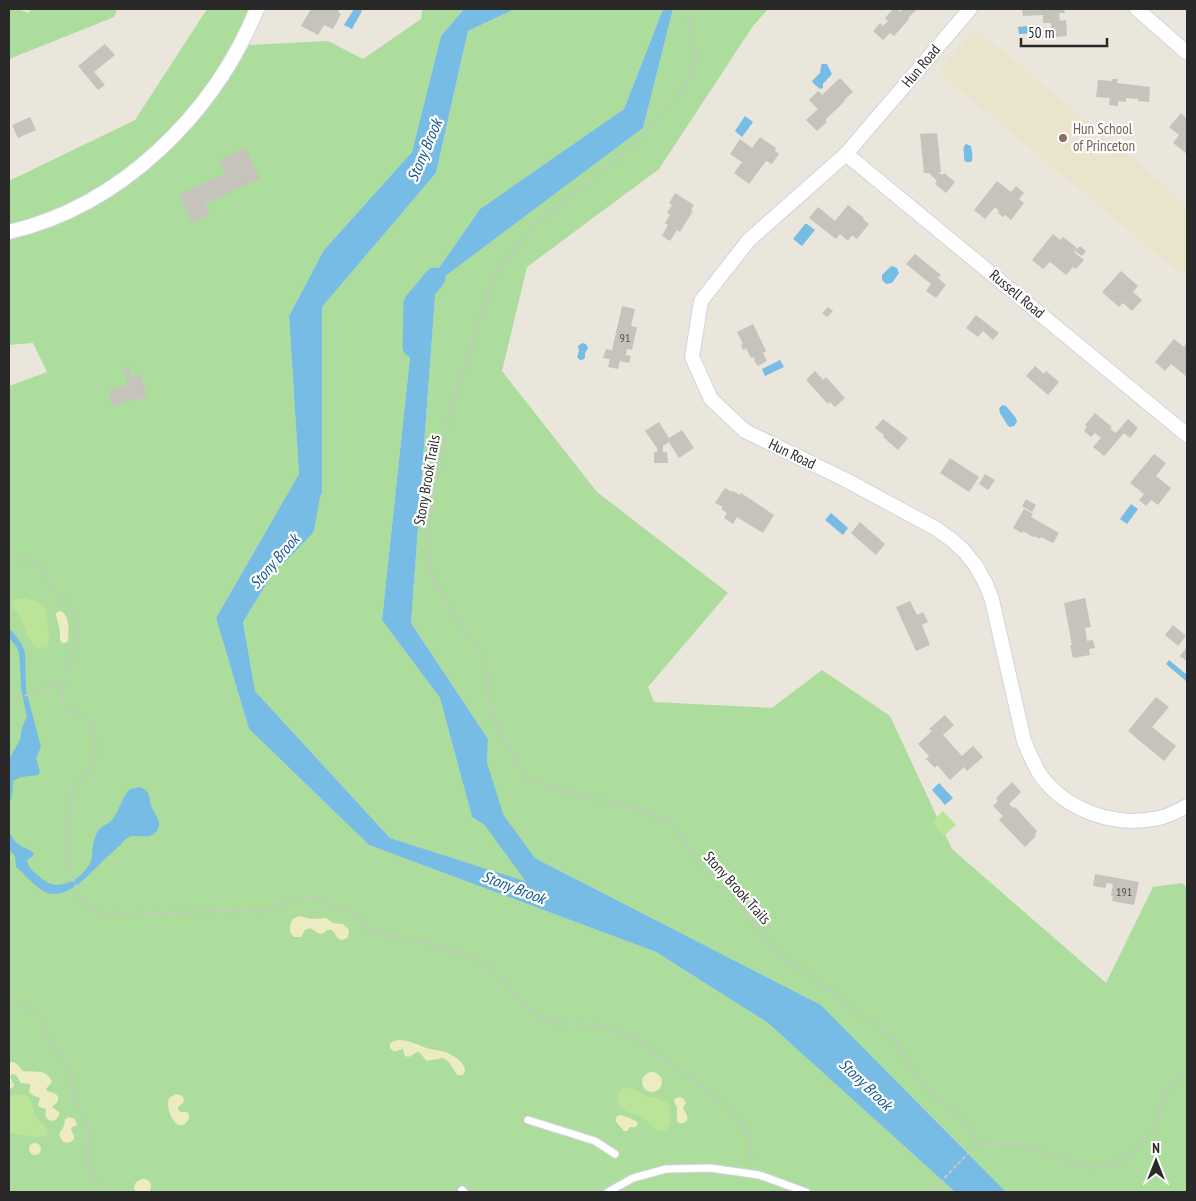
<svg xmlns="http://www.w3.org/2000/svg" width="1196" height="1201" font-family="'PT Sans Narrow',sans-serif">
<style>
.education{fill:#ebe4cd}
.green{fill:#acdd9c}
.sand{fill:#edebc1}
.pitch{fill:#bce499}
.water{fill:#76bce5}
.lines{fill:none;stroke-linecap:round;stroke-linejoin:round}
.river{stroke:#76bce5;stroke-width:21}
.building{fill:#c6c2bc}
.service-casing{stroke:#d2d3e1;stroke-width:9}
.minor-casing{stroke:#d2d3e1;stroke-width:16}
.path{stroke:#c7c7c7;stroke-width:2;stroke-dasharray:4 2.5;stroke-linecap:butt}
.service{stroke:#fff;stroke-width:7}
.minor{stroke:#fff;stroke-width:14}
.education-dot{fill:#8d6e63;stroke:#fff;stroke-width:2}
.labels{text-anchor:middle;stroke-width:4.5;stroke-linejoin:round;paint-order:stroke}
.number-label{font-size:12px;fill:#504f4e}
.street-label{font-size:15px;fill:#292929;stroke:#fff}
.education-label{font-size:15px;fill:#785e54;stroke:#fff;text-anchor:start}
.water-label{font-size:16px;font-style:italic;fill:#175a90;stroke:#fff}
</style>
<rect width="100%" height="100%" fill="#eae6dc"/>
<!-- education -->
<polygon class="education" points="975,28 1187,204 1187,279 938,72"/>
<!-- green -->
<g class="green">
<polygon points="9,9 17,9 29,13 30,9 117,9 114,17 9,59"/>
<polygon points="207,9 254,9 249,45 328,41 363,59 421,19 422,9 464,9 441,36 412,152 324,250 289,316 299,474 216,618 249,729 369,845 656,952 768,1023 955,1192 9,1192 9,386 47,372 33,343 9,345 9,181 135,120"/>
<polygon points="515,9 663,9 624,109 480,209 416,301 382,620 440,698 472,817 503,837 547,889 390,838 255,691 243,622 322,493 322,307 436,173 468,31"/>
<polygon points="673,9 768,9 753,26 659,169 527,267 502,371 597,492 728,593 648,687 654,702 772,708 822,670 890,716 952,849 1106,983 1153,887 1182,883 1187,888 1187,1192 1006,1192 821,1005 527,854 485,810 488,739 411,623 436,283 643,128"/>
</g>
<!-- sand -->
<g class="sand">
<path d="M61 611C70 616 69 632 68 641L65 643H62L60 640V631L56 615 57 612Z"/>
<path d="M299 916 312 919 326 918 333 923 343 924 349 930 348 937C335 947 337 928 329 930 326 930 324 933 322 934L318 933 310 928 305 930 301 937H294C288 932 289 925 293 919Z"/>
<path d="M399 1040C410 1040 419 1046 430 1049 434 1050 438 1050 442 1051 451 1054 465 1061 465 1071L463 1075H457L449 1062 443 1058 427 1061 419 1052C413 1052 412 1059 405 1056L403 1049C398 1050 394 1054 390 1048V1043L394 1041Z"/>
<path d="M10 1062C17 1061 19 1067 23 1071 35 1073 47 1068 52 1082L46 1089 47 1091 54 1093 58 1096V1101L52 1107 59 1112V1115L56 1120 50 1121C43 1116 46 1115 46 1109L40 1107 38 1105 40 1098 34 1096 29 1092 30 1086V1084L21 1083 16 1075 12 1074 10 1077 14 1085 13 1087 9 1089V1064Z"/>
<circle cx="652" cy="1082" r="10"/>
<path d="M176 1094 181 1095 184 1099 183 1103 178 1107 179 1111 181 1112H187L189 1115V1119L184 1125H178C171 1120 166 1107 169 1098Z"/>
<path d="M678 1097 683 1098 686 1103 683 1108C685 1113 690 1116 686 1122 682 1124 679 1124 677 1121V1108L674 1101 675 1099Z"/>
<path d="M619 1115C623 1115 636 1120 638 1123L636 1127H630L627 1131H624L616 1122V1118Z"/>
<path d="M69 1117 75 1119 77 1124 76 1126 72 1127 71 1129 74 1136V1139C70 1144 66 1143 62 1141L59 1134 64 1126 65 1119Z"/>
<circle cx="35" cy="1149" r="6"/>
<path d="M143 1179C151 1179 153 1186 149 1192H137L134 1189C134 1183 137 1180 143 1179Z"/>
</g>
<!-- pitch -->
<g class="pitch">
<path d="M25 598C49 604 47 609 48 630 48 636 50 640 48 646 30 656 25 625 19 615 17 612 13 609 11 606V603L16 599Z"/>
<polygon points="943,811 956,825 944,836 932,822"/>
<path d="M626 1087C635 1088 640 1093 647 1096 654 1098 660 1098 666 1102 674 1109 672 1144 652 1126 648 1122 645 1118 640 1116 634 1114 627 1113 622 1108 614 1101 617 1090 626 1087Z"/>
<path d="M18 1094C34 1094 31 1106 36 1117 40 1124 46 1123 48 1132L45 1136C33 1138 20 1135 9 1132V1096Z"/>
</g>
<!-- water -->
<g class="water">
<polygon points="354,9 359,9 362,11 352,29 344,25"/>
<polygon points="464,9 515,9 468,31 436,173 322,307 322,493 243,622 255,691 390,838 546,888 503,837 472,817 440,698 382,620 416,301 480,209 624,109 663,9 673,9 643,128 436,283 411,623 488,739 485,810 527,854 821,1005 1006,1192 955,1192 768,1023 656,952 369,845 249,729 216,618 299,474 289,316 324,250 412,152 441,36"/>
<polygon points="1037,25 1038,33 1019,34 1018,27"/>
<polygon points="822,64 827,64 832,74 823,84 823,88 820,89 813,83 812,81 820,73 821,66"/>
<polygon points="745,116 753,122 742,137 735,131"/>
<path d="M966 144 971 146C972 151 973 156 972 161L970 162H966L964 160C965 155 962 149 965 145Z"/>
<polygon points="805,224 807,224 815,230 802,246 793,239"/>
<polygon points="892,266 897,268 899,273 892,283 886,284 882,280 882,275 890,267"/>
<polygon points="582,343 586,344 588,348 585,353 585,358 582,360 580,360 577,357 579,351 578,346"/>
<polygon points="780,360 784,367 765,376 762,369"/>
<polygon points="1002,405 1006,406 1016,418 1017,422 1014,426 1010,427 1008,426 1000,413 999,409"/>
<polygon points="1131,504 1138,509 1127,524 1120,519"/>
<polygon points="831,513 848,528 843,535 825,520"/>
<polygon points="9,630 12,631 21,643 25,652 26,690 41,747 36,758 40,772 38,775 21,777 13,781 12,797 9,804 9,759 20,740 22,727 27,717 21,689 20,665 19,653 17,647 9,638"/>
<polygon points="1169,660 1187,675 1187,682 1166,664"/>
<polygon points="939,783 953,798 945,805 932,790"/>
<path d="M139 787C152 791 148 798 152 808 156 816 164 824 155 833 147 841 134 832 126 839 123 841 121 845 118 847 112 853 106 857 101 863 88 875 73 894 53 894 40 894 26 875 16 867L15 856 9 850V833C12 836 14 841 18 844 23 848 28 848 34 853L33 856 27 860C28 868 35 873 41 878 58 894 83 879 91 861 93 855 92 851 93 846 93 841 96 835 98 831 102 825 109 824 113 819 119 810 122 799 128 791 131 788 135 788 139 787Z"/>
</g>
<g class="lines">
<!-- river -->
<g class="river">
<polyline points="413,347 414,303 435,278"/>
<polyline points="278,554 304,527 310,493"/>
<polyline points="477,766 494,820 554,902"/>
</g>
</g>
<!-- building -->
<g class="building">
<polygon points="311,9 339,9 338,12 341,14 333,29 324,25 318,35 301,26"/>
<polygon points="893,9 897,9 900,12 903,9 918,9 914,12 908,18 909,19 894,36 890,33 883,40 873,31 880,23 883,26 888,21 885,18"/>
<polygon points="1022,9 1064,9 1065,13 1059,13 1060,21 1066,20 1067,36 1052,37 1051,23 1043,23 1043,15 1023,16"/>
<polygon points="105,44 115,55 94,72 105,85 98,90 78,66"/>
<polygon points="840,78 853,92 844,100 845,101 825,120 827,122 817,131 806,120 818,109 809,100 818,91 822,95"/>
<polygon points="1112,79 1118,79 1117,83 1150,87 1149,102 1138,101 1138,99 1126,98 1126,102 1118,101 1118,106 1109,105 1110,98 1096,97 1098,80 1112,81"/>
<polygon points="1181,113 1187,119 1187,154 1173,143 1179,135 1169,127"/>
<polygon points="30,117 36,130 18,138 12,125"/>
<polygon points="937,133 941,172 938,172 942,175 944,173 955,182 946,193 935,184 937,181 929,173 924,173 920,134"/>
<polygon points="760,137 776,148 775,151 779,154 772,164 766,161 749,184 734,173 742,162 730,154 740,139 752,148"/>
<polygon points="246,148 260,178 205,204 210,214 192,223 179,195 226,173 219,160"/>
<polygon points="997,181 1011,192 1016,186 1024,193 1019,199 1024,203 1011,220 1005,215 1003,217 998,213 999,211 995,207 985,219 974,210"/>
<polygon points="675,193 694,205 691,210 693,211 680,232 677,230 670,241 662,236 668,225 665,223 670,215 667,213 672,205 669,203"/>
<polygon points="848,205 864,218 863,219 869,224 857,239 852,235 848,241 840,234 836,239 809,218 818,207 835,221"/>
<polygon points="1053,234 1060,240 1063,237 1077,248 1074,252 1084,260 1076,269 1073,267 1066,275 1050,262 1043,269 1032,260"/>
<polygon points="1080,246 1086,251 1082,256 1075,251"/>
<polygon points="915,254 941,275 938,278 946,285 936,298 926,291 931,284 906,264"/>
<polygon points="1121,271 1138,286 1133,292 1142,300 1132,311 1123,303 1119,307 1102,292"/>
<polygon points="622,306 635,309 631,326 637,327 632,350 627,349 626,355 631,356 629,363 620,361 618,369 608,367 610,359 603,358 606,349 612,350"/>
<polygon points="828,307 833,311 827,317 822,313"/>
<polygon points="976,315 999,333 993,340 983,331 978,337 966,328"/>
<polygon points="753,324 766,351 763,353 767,361 758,366 754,360 755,360 754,357 751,358 746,348 743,350 741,345 743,344 737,332"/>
<polygon points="1174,339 1184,347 1187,342 1187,377 1171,364 1165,371 1155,362"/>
<polygon points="1035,366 1044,374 1046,371 1059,382 1048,395 1026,376"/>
<polygon points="128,367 131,376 141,374 147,397 112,406 108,390 128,385 124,368"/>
<polygon points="815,371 823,380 826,377 845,398 835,407 830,402 828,404 806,380"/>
<polygon points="1095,413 1112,427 1110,429 1116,433 1128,419 1138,428 1130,438 1124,433 1104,456 1093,447 1101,438 1095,433 1091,437 1084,431 1087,427 1085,425"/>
<polygon points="883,419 908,438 898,450 883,437 884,435 875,428"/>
<polygon points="659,422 669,438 682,430 694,448 679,458 669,442 663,446 663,452 667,452 668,463 654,463 654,452 657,452 657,448 645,431"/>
<polygon points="1154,454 1166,463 1156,476 1171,488 1158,505 1151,500 1146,506 1139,500 1144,494 1130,483"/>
<polygon points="950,458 979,477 969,492 940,473"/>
<polygon points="985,474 995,480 988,490 979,484"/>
<polygon points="725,488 732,492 733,491 740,495 741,493 774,515 763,533 737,517 733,524 724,518 727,513 721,509 723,507 715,503"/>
<polygon points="1026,499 1036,505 1032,512 1022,506"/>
<polygon points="1024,509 1033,514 1031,517 1059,533 1053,543 1041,537 1040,539 1034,536 1033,537 1023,531 1022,533 1013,528"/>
<polygon points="860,522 885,544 876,555 851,533"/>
<polygon points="1085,598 1091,627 1085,628 1087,641 1093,640 1095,648 1089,649 1090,655 1073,658 1070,645 1072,645 1064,603"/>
<polygon points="910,601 917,615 923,612 928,622 922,625 930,645 916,651 896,607"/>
<polygon points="1173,625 1186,636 1178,646 1165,635"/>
<polygon points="1187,647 1187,661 1180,656"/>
<polygon points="1156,697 1169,707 1152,727 1176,746 1164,761 1128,731"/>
<polygon points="945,715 954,725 943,735 962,756 973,746 983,757 967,771 964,767 950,780 937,765 935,768 926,759 929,756 918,744 932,731 929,729"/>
<polygon points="1012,782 1021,792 1009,804 1013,808 1015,807 1037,831 1035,834 1036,836 1025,847 999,820 1003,816 993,806 998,801 996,798"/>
<polygon points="1095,874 1139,882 1134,905 1112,901 1113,896 1111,896 1113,884 1107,883 1105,888 1093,886"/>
</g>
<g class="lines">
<!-- service casing -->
<g class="service-casing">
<g id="service">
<polyline points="528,1120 595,1141 615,1154"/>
<polyline points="462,1190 464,1192"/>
<polyline points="608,1192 633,1178 666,1169 710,1168 759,1175 806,1192"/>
</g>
</g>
<!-- minor casing -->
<g class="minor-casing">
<g id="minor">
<path d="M970 9 846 154 749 240 701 301 692 357 711 399 745 431 846 480 935 528 952 540 964 551 976 566 986 584 992 600 1024 741C1029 753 1034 765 1041 776 1067 811 1116 828 1159 818 1169 816 1178 811 1187 806"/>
<polyline points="1137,9 1187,53"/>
<polyline points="846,154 1187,435"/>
<path d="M9 232C121 206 214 114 257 9"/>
</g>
</g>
<!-- path -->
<g class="path">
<polyline points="688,9 687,12 697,59 685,87 633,145 536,224 495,274 474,341 450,411 428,529 430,573 465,632 485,656 491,714 525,778 555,789 633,808 671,821 697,861 731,894 779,954 834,993 893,1038 926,1089 958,1113 972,1131 977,1144"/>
<polyline points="9,552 40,569 54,590 73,611 76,617 79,629 78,638 70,660 66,680 62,683 49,686 32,694 12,698 9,697"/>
<path d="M62 683 63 692V706C71 713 84 712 90 721L95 739 96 750V757L93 765 77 784 73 792 68 819 66 847 68 863 79 896 84 904 91 909 108 915 122 912 166 913 223 911 259 912 269 910 294 901 304 898H322L338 908 347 911 357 917 370 930 385 935 423 942 452 950 463 954 493 969 501 976 514 994 524 1005 537 1015 551 1022 560 1024H586L601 1026 624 1032 639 1041 730 1107C744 1125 754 1141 751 1164"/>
<polyline points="9,994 15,1000 35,1015 41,1022 52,1044 69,1069 72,1077 74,1098 79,1109 88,1127 90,1135 88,1162 90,1170 92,1177 103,1192"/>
<polyline points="977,1144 991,1145 1023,1145 1097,1168 1129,1157 1155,1129 1166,1092 1187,1072"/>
<polyline points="931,1192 977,1144"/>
</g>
<!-- service -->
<use href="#service" class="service"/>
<!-- minor -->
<use href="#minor" class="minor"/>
</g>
<!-- markers -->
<circle class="education-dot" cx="1063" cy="138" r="5"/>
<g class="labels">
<!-- number labels -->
<g class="number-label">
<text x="625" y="342">91</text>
<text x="1124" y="896">191</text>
</g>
<!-- street labels -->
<g class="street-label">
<text transform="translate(921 66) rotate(-50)" y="5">Hun Road</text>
<text transform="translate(1017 294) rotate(40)" y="5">Russell Road</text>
<text transform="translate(792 454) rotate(26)" y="5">Hun Road</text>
<text transform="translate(427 480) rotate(-80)" y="5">Stony Brook Trails</text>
<text transform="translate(737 888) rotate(48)" y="5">Stony Brook Trails</text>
</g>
<!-- education labels -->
<g class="education-label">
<text x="1073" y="134">Hun School<tspan x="1073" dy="17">of Princeton</tspan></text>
</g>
<!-- water labels -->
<g class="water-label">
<text transform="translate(424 150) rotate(-67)" y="6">Stony Brook</text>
<text transform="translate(274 561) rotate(-49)" y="6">Stony Brook</text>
<text transform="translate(514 887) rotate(21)" y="6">Stony Brook</text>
<text transform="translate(866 1084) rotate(44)" y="6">Stony Brook</text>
</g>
</g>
<!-- border -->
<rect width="1196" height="1201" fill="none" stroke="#292929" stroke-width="20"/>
<!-- north arrow -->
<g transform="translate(1156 1161)" stroke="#ffffff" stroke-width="4" paint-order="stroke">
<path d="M0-4L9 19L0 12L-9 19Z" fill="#292929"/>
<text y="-8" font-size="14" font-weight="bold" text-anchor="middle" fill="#292929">N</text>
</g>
<!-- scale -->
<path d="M1021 38v8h86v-8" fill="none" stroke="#292929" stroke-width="2.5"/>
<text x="1028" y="38" font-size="15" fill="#292929" stroke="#ffffff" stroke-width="4" paint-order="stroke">50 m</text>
</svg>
